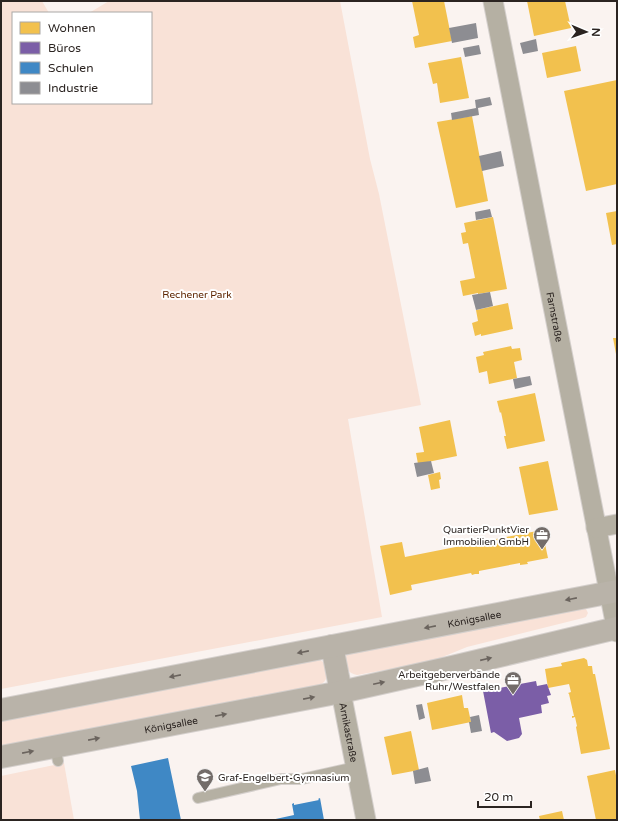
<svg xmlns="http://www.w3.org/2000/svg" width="618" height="821" font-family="'Varela Round',sans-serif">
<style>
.green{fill:#f9e2d7}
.homes{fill:#f2c14e}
.offices{fill:#7b5ea7}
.schools{fill:#3f88c5}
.industry{fill:#8d8d92}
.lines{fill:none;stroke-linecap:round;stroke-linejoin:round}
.service-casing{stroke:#d4cfcc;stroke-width:12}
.minor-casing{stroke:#d4cfcc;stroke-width:21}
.primary-casing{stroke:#d4cfcc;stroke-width:24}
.service{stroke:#b5b0a3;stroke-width:10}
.minor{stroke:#b5b0a3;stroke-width:19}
.primary{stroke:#b9b3a9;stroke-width:22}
.oneway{fill:#6b645e}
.labels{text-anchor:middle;stroke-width:4;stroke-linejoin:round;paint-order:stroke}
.park-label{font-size:10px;fill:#5e2501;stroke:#fff}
.street-label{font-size:10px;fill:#2b2421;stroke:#fff}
.poi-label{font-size:10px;fill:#2b2421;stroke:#fff;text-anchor:end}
</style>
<rect width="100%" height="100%" fill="#faf3f0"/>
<!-- green -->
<g class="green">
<polygon points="1,1 42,1 49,13 13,13 13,103 151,103 151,13 89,13 109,1 340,1 370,159 379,194 421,405 348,419 382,617 1,689"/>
<path d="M584 607 586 609 588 613 586 617 583 618 467 647 440 658 418 664 357 675C346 673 343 664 347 654Z"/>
<polygon points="315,659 320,660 326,664 328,676 324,682 320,685 1,747 1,720"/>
<polygon points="64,763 74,820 1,820 1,776"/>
</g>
<!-- homes -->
<g class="homes">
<polygon points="412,1 444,1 452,41 415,48 413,37 419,35"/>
<polygon points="527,1 565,1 571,28 534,36"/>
<polygon points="576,46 581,71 547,78 542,53"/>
<polygon points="461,57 469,98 440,103 437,83 433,84 428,63"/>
<polygon points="617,80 617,184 586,191 564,91"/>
<polygon points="472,116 488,201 456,208 437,122"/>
<polygon points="617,211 617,244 612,245 606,213"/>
<polygon points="493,217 507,289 478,294 478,293 463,296 460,281 475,278 468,243 463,244 461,233 466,232 464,223"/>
<polygon points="508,303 513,329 481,336 481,334 475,336 472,323 478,321 476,310"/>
<polygon points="613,338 617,338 617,354 616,354"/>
<polygon points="511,346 512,349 520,348 522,360 514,362 517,378 489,384 487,371 479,373 476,357 484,355 483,352"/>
<polygon points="535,393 545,441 507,449 504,436 506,436 501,412 500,413 497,401"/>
<polygon points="450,420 457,456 418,464 416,453 424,452 419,427"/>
<polygon points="548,461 558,510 529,515 519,467"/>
<polygon points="440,472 441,479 439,480 440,488 431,490 428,475"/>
<polygon points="542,530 548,558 527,562 528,564 520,565 520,563 479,571 479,574 475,574 472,575 471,573 411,585 412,590 390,595 380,546 402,542 405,557"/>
<polygon points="584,658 587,660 588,666 592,666 593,674 595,674 610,749 581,754 576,727 577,726 575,717 572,718 572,716 574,716 569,694 568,693 571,692 569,684 548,688 545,669 562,666 561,663"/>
<polygon points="462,695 464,708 468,708 471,722 432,730 427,703"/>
<polygon points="411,731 419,770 392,775 384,737"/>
<polygon points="615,770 617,781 617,820 596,820 587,776"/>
<polygon points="562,811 564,820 540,820 539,816"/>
</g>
<!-- offices -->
<polygon class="offices" points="536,681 537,686 547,684 551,695 547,696 549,703 541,705 542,713 519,718 522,734 519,738 507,741 494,732 491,733 483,691"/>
<!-- schools -->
<g class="schools">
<polygon points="168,758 181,820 140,820 137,791 131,766"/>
<polygon points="320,798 324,820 271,820 294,815 292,804 294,803 294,805 319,800 318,799"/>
</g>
<!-- industry -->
<g class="industry">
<polygon points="476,23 478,38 452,43 449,28"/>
<polygon points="536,39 538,51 523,54 520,43"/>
<polygon points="479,45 481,54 465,57 463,48"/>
<polygon points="490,97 492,105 478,108 479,115 452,120 451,113 476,108 475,100"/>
<polygon points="501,151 504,166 482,171 479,156"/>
<polygon points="490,209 492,217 476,220 475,212"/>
<polygon points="490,292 493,306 476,310 472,295"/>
<polygon points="530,376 532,385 515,389 513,379"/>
<polygon points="431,461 434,473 417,477 414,463"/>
<polygon points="422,704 425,718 419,720 416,705"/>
<polygon points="479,715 482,731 471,733 469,722 471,722 470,717"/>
<polygon points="428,767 431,781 415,784 413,771"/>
</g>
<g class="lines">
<!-- service casing -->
<g class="service-casing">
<g id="service">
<polyline points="55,747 58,761"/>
<polyline points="198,798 281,779 302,779 356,767"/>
</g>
</g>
<!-- minor casing -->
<g class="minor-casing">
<g id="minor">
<path id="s1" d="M493 1 617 632"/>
<polyline points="596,528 617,524"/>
<path id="s2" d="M341 692 366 820"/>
</g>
</g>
<!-- primary casing -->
<g class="primary-casing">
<g id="primary">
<polyline points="332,646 341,692"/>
<path id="s3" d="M1 710 617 591"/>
<path id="s4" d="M1 757 341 692 448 668 617 628"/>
</g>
</g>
<!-- service -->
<use href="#service" class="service"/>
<!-- minor -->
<use href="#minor" class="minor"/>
<!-- primary -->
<use href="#primary" class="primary"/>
</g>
<!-- one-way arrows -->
<defs><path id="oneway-solid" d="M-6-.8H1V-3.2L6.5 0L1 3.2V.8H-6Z"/></defs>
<g class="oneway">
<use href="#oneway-solid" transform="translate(571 599) rotate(169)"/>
<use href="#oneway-solid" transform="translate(430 627) rotate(169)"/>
<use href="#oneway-solid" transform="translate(303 652) rotate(169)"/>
<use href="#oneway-solid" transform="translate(486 659) rotate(-13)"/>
<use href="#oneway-solid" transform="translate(175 676) rotate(169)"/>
<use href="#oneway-solid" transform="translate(379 683) rotate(-12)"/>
<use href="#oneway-solid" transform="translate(309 698) rotate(-11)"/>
<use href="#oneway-solid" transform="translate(221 715) rotate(-11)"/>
<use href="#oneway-solid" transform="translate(94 739) rotate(-11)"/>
<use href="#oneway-solid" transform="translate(28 752) rotate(-11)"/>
</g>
<!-- icons -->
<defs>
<g id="office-pin" transform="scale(0.9)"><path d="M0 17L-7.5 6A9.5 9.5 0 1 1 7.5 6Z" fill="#736c69" stroke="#fff"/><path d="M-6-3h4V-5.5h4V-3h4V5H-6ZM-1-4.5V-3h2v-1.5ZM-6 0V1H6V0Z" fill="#fff"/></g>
<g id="school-pin" transform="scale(0.9)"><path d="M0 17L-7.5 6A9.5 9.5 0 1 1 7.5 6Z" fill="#736c69" stroke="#fff"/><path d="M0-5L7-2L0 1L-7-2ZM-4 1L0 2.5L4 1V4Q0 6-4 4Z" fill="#fff"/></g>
</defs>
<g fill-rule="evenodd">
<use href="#office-pin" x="542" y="535"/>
<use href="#office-pin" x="513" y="680"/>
<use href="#school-pin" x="205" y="777"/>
</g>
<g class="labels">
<!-- park labels -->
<g class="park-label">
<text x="197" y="298">Rechener Park</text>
</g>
<!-- street labels -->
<g class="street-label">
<text dy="4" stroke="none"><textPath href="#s1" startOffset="322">Farnstraße</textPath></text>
<text dy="4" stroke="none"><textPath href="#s3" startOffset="482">Königsallee</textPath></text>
<text dy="4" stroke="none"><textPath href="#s4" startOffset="173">Königsallee</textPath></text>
<text dy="4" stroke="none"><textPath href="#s2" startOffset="41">Arnikastraße</textPath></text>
</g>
<!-- poi labels -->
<g class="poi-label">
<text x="529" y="533">QuartierPunktVier<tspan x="529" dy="12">Immobilien GmbH</tspan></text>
<text x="500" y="678">Arbeitgeberverbände<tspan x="500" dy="12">Ruhr/Westfalen</tspan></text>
<text x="218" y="781" text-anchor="start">Graf-Engelbert-Gymnasium</text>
</g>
</g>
<!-- border -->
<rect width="618" height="821" fill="none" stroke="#2b2421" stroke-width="4"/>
<!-- legend -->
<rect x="12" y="12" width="140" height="92" fill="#ffffff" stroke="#aaa7a6"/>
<rect x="20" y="22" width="20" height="12" fill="#f2c14e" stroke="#aaa7a6"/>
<text x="48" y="32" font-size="12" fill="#2b2421">Wohnen</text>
<rect x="20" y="42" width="20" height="12" fill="#7b5ea7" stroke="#aaa7a6"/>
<text x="48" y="52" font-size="12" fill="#2b2421">Büros</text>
<rect x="20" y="62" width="20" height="12" fill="#3f88c5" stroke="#aaa7a6"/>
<text x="48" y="72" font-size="12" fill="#2b2421">Schulen</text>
<rect x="20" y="82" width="20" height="12" fill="#8d8d92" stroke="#aaa7a6"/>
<text x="48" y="92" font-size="12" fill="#2b2421">Industrie</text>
<!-- north arrow -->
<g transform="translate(586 32) rotate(92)" stroke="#ffffff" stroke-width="3" paint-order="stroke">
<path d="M0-3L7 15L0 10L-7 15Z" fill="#2b2421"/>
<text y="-6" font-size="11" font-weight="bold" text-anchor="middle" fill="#2b2421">N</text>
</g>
<!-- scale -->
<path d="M478 801v6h53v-6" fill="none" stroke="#2b2421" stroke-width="2"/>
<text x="484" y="801" font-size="12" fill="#2b2421" stroke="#ffffff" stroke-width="3" paint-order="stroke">20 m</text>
</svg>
